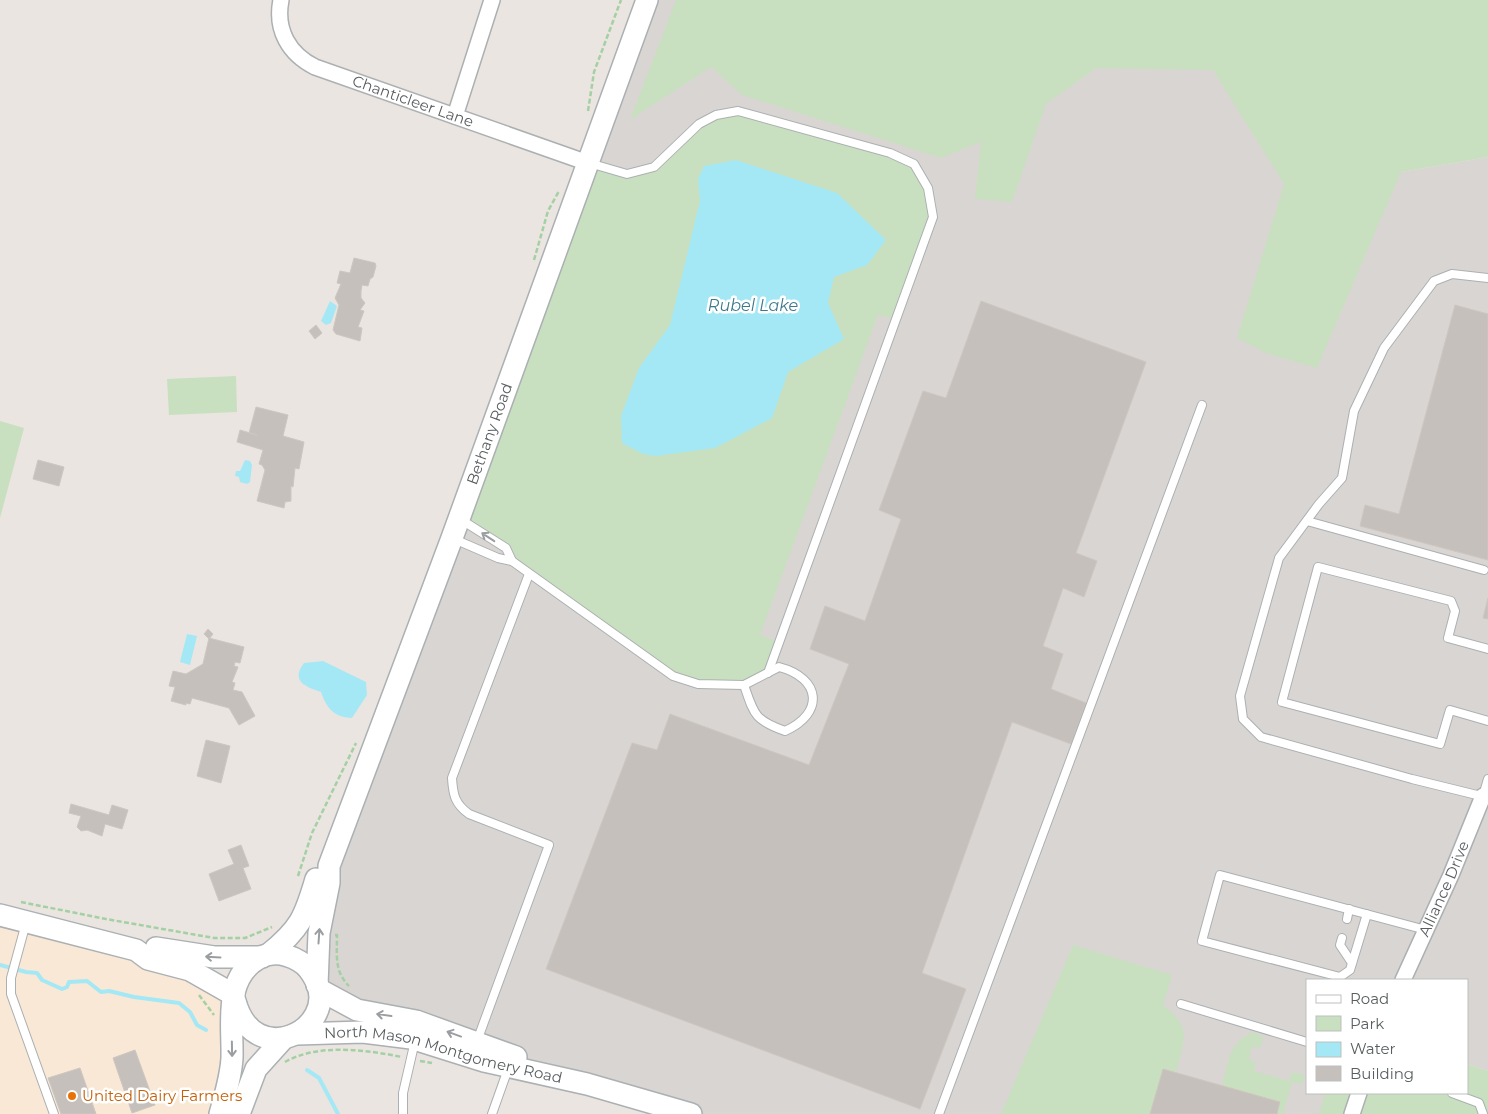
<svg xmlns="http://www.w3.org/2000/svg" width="1488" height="1114" font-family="Montserrat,sans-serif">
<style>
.commercial{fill:#f9e8d6}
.industrial{fill:#d9d5d3}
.green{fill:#c8e0bf}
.water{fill:#a5e8f5}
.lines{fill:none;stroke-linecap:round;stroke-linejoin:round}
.stream{stroke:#a5e8f5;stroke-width:4}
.building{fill:#c6c0bd;stroke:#cec6bf}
.lane-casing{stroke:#acb0b2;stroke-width:10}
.street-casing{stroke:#acb0b2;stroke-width:18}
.secondary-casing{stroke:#abb0b3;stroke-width:24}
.path{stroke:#a4d0a3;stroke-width:2.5;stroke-dasharray:5 2.5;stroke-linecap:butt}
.lane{stroke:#fff;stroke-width:8}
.street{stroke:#fff;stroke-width:15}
.secondary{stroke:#fff;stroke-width:21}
.oneway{stroke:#9b9ea0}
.food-dot{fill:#e8710a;stroke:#fff;stroke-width:2}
.labels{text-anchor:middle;stroke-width:5;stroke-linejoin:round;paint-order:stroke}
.street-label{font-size:15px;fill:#595e60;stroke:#fff}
.food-label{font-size:15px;fill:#c56008;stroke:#fff;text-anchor:start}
.water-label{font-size:16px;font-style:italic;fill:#3d788c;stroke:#fff}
</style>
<rect width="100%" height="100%" fill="#eae5e0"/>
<!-- commercial -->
<polygon class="commercial" points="0,915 136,950 235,1001 220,1114 0,1114"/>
<!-- industrial -->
<polygon class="industrial" points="648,0 1474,0 1401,172 1488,157 1488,1071 1467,1064 1467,980 1307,980 1307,1093 1361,1093 1354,1114 692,1114 587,1084 318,985 320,924"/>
<!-- green -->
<g class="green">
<polygon points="676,0 1488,0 1488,157 1401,172 1317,368 1266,353 1237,338 1284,184 1213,70 1096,68 1046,104 1012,202 975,199 981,142 941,158 742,95 711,67 630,120"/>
<polygon points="738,111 914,164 928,188 933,217 896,319 878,315 760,635 779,642 768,673 744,685 698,684 673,676 512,561 506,548 459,519 588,163 627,174 654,167 699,124"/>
<polygon points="236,376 237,412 169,415 167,379"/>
<polygon points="0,421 24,428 0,518"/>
<path d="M1073 945 1172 975 1163 1005C1193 1027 1184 1040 1176 1072L1163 1069 1150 1114H1001Z"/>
<path d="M1254 1032 1263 1037 1260 1048 1252 1046 1249 1059 1256 1062 1254 1071 1289 1081 1292 1072 1305 1075 1302 1084 1292 1082 1283 1114H1277L1280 1102 1222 1086C1229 1061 1228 1042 1254 1032Z"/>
<polygon points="1467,1064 1488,1071 1488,1114 1319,1114 1325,1093 1467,1093"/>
</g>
<!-- water -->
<g class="water">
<polygon points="736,160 837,193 886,240 867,265 834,277 828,303 844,339 788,372 772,418 715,448 656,456 643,454 622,443 621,416 639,368 670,325 700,201 698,179 704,166"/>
<polygon points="330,301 337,306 331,323 326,325 321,321"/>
<polygon points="245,460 250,461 252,465 250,482 247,484 240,482 239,477 235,476 236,471 240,471"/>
<polygon points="187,634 197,636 190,665 180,662"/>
<path d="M323 661 366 682 367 695 352 718C334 717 327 709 321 692 306 687 290 681 304 663Z"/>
</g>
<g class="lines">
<!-- stream -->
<g class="stream">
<polyline points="0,965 26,972 37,973 42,980 62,989 67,987 69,982 87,981 101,992 109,991 134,997 179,1003 190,1012 197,1025 206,1030"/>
<polyline points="307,1070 319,1078 338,1114"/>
</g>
</g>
<!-- building -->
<g class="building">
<polygon points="354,258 375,263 376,266 373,277 370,279 368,286 362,285 361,291 361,298 365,303 360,310 364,311 358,327 362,328 360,341 336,334 333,330 339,305 335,298 341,284 337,283 340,271 350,273"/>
<polygon points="981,301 1146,362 1076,553 1097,561 1084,597 1063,588 1043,646 1063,654 1051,689 1086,703 1071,744 1012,722 922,973 966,989 920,1109 546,969 632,743 657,750 670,714 809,765 849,664 810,649 825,606 865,621 901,519 879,510 923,391 946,398"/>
<polygon points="1455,305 1488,314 1488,560 1360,526 1365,505 1399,514"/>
<polygon points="316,325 322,333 315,339 309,331"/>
<polygon points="256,407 288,415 283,436 304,442 299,469 295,468 293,487 291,486 291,501 285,502 284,508 257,501 265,470 262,465 259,464 263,450 237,442 240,430 257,435 249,433"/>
<polygon points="38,460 64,467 59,486 33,479"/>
<polygon points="1488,598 1488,619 1483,618"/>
<polygon points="208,629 213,634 209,639 204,634"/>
<polygon points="209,638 244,647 240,663 235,662 234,666 238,667 232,682 235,683 233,690 242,692 255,716 239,725 229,708 192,698 190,704 186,703 186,705 171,701 175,687 169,686 173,671 186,674 203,664"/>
<polygon points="206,740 230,746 221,783 197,776"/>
<polygon points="71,804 109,815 112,805 128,810 122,829 105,824 102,836 87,830 81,831 77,827 81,816 69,813"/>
<polygon points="241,845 249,866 243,868 251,889 219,901 209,874 234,864 228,850"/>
<polygon points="135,1050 155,1105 132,1113 113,1058"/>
<polygon points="80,1068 96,1114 61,1114 48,1078"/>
<polygon points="1163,1069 1280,1102 1277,1114 1150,1114"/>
</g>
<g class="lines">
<!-- lane casing -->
<g class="lane-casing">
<g id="lane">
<polyline points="589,163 627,174 654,167 699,124 716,115 738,111 890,153 914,164 928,188 933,217 768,673"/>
<polyline points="460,519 506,548 512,561"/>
<polyline points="1307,521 1484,570"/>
<path d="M454 539 498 558 512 561 673 676 698 684 744 685C754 714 754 720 785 731 825 713 821 678 779 667L744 685"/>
<polyline points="1488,649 1448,638 1455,611 1451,601 1318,567 1282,702 1440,744 1450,710 1488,721"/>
<polyline points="1483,796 1488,779"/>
<polyline points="1485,797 1412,779 1261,737 1243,719 1240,696 1279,558 1319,504 1342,478 1354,411 1384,348 1434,281 1452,274 1488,278"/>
<polyline points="1367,914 1350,970 1340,977 1202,941 1220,875 1426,930"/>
<polyline points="1347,919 1349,909"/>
<polyline points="26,923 11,978 11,994 54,1114"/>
<polyline points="1342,938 1340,945 1352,963"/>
<polyline points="1181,1004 1307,1042"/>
<path d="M477 1041 549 845 469 814C455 804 453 795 452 778L529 574"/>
<polyline points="1452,1093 1479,1103 1483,1114"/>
<polyline points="403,1114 403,1093 415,1041"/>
<polyline points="492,1114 508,1069"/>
<polyline points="939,1114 1202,405"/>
</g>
</g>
<!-- street casing -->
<g class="street-casing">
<g id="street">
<path id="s1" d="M281 0C275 30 289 54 315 67L588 163"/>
<polyline points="455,116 492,0"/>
<path id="s2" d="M1403 980 1451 875 1483 796"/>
<polyline points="1352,1114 1359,1093"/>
</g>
</g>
<!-- secondary casing -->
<g class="secondary-casing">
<g id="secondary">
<polyline points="0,915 136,950 148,959 190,970 234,995"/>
<polyline points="156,948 214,957 262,957"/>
<path d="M269 954C300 929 305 917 316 879"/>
<path id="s3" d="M317 985 319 933 329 883V866L452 538 647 0"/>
<polyline points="320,990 357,1010 416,1021 516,1057"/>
<path id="s4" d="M297 1034 363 1032 411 1038 484 1061 587 1084 691 1114"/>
<path d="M220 1114C225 1096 231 1077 232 1058 233 1024 223 978 259 958 272 951 287 954 299 961 307 965 312 973 316 981 339 1029 254 1072 235 1001"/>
<polyline points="239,1114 256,1069 284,1038"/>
</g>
</g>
<!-- path -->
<g class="path">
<polyline points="588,111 594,72 621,0"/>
<polyline points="534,260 548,211 559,191"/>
<polyline points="298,876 312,833 356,743"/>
<polyline points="21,902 106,919 214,938 245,938 272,927"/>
<path d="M335 935H337C337 955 334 971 349 986"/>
<polyline points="199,995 214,1015"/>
<polyline points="420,1061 432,1063"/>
<path d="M285 1062C318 1043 367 1050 402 1057"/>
</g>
<!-- lane -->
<use href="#lane" class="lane"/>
<!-- street -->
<use href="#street" class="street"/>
<!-- secondary -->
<use href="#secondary" class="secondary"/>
</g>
<!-- one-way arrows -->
<defs><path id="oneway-shaft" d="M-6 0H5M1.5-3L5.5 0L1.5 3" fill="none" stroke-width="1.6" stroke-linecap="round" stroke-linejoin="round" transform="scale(1.25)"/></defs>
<g class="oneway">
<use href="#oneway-shaft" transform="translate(488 537) rotate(-147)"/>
<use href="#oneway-shaft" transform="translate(319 936) rotate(-86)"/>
<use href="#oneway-shaft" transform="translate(213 957) rotate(-177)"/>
<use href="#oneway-shaft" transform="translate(384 1015) rotate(-172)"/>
<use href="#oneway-shaft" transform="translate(454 1034) rotate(-160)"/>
<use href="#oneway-shaft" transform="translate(232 1049) rotate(89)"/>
</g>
<!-- markers -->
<circle class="food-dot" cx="72" cy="1096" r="5"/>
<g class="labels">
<!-- street labels -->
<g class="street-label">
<text dy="5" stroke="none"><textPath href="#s1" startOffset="185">Chanticleer Lane</textPath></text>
<text dy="5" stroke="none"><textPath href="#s3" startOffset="581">Bethany Road</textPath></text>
<text dy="5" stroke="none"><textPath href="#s2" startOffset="100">Alliance Drive</textPath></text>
<text dy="5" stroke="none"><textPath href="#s4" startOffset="149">North Mason Montgomery Road</textPath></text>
</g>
<!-- food labels -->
<g class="food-label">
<text x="82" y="1101">United Dairy Farmers</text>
</g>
<!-- water labels -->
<g class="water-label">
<text x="753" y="311">Rubel Lake</text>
</g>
</g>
<!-- legend -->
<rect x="1306" y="979" width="162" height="115" fill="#ffffff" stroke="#bdbfbf"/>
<rect x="1316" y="995" width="25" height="8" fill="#ffffff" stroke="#bdbfbf"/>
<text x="1350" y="1004" font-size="15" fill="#595e60">Road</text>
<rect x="1316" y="1016" width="25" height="15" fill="#c8e0bf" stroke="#bdbfbf"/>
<text x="1350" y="1029" font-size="15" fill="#595e60">Park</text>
<rect x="1316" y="1042" width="25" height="15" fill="#a5e8f5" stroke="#bdbfbf"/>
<text x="1350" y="1054" font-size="15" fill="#595e60">Water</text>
<rect x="1316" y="1066" width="25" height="15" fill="#c6c0bd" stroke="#bdbfbf"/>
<text x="1350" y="1079" font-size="15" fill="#595e60">Building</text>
</svg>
